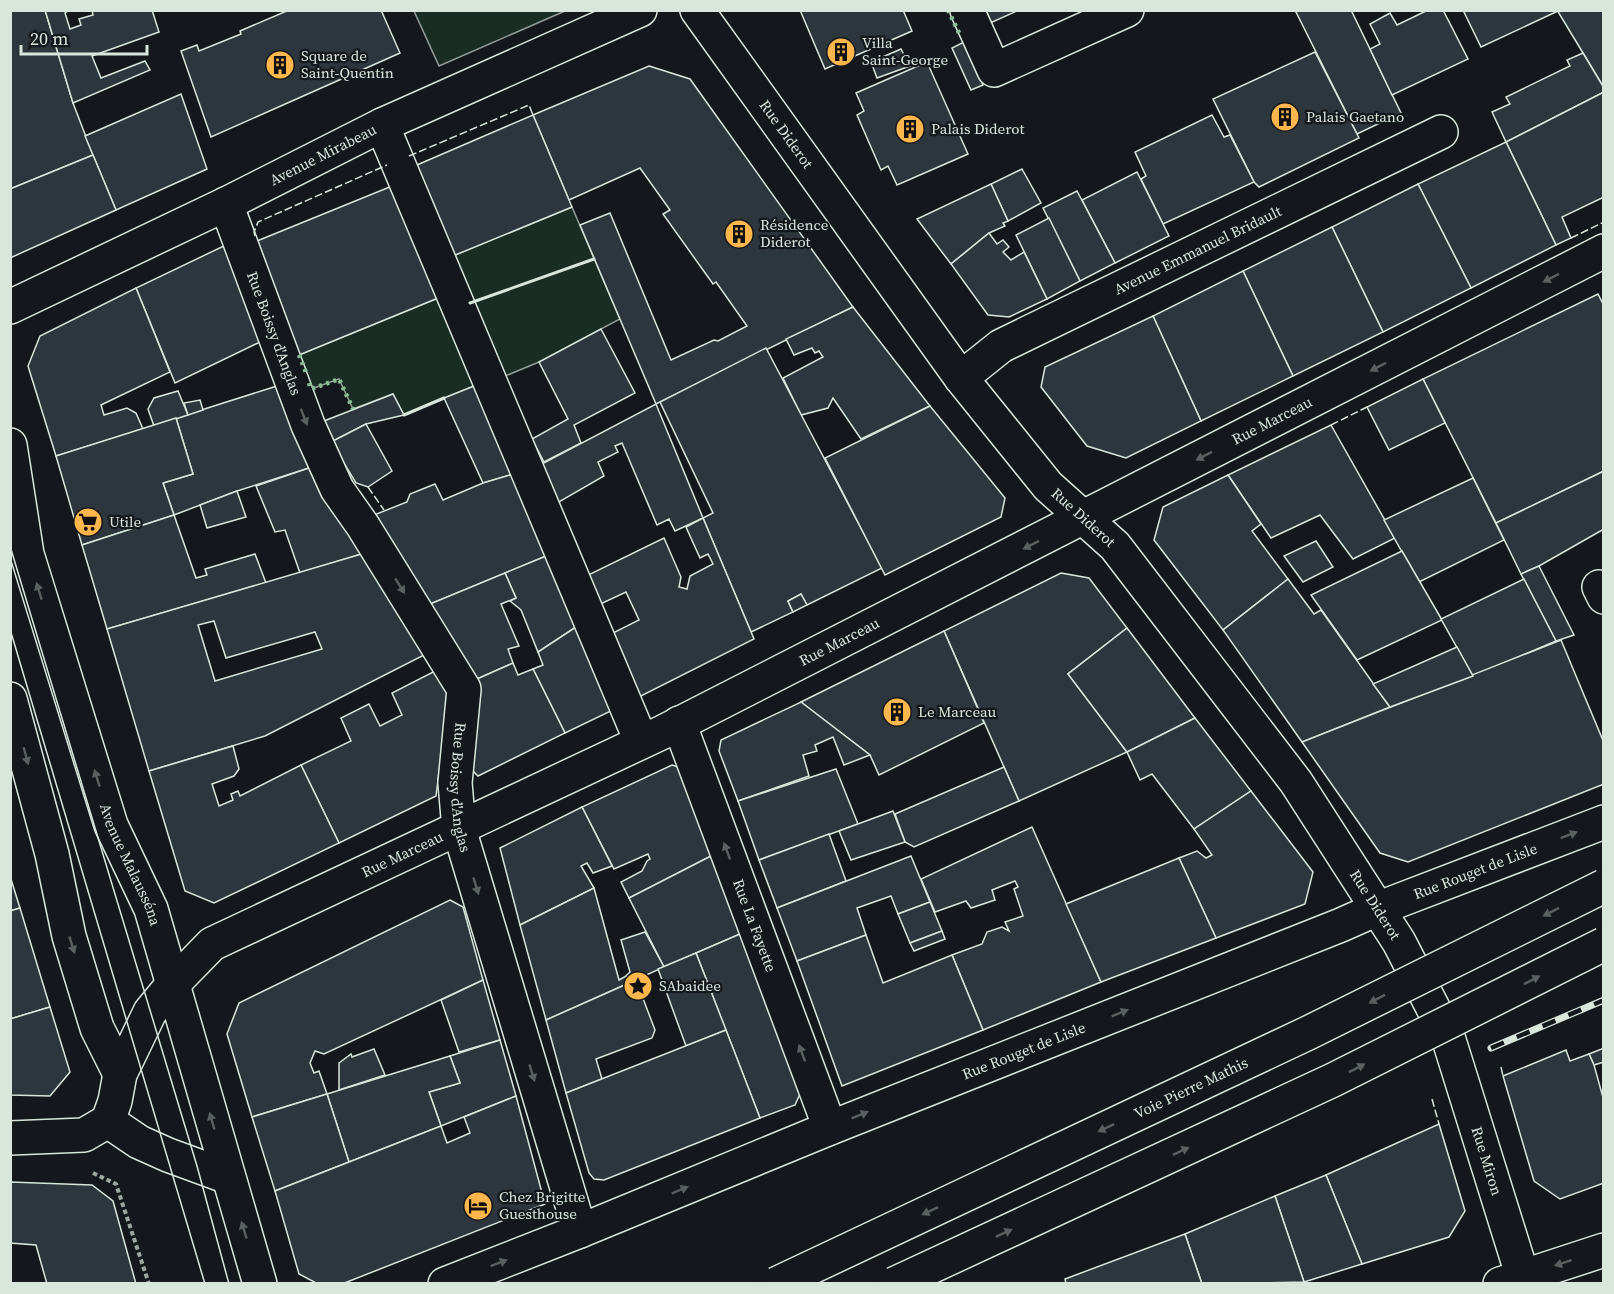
<svg xmlns="http://www.w3.org/2000/svg" width="1614" height="1294" font-family="'Source Serif 4',serif">
<style>
.green{fill:#1a2d24;stroke:#939e99;stroke-width:1.5}
.building{fill:#2c363c;stroke:#d8e6dc;stroke-width:1.5;fill-rule:evenodd}
.lines{fill:none;stroke-linecap:round;stroke-linejoin:round}
.minor-casing{stroke:#d8e6dc;stroke-width:36}
.path{stroke:#9da8a2;stroke-width:4;stroke-dasharray:4.5 3;stroke-linecap:butt}
.minor{stroke:#14181c;stroke-width:33}
.tram{stroke:#d8e6dc;stroke-width:1.5}
.rail-casing{stroke:#d8e6dc;stroke-width:7}
.rail{stroke:#14181c;stroke-width:4.5;stroke-dasharray:14;stroke-linecap:butt}
.highway-bridge-casing{stroke:#d8e6dc;stroke-width:36;stroke-linecap:butt}
.highway-bridge{stroke:#14181c;stroke-width:33}
.hedge{stroke:#8ac095;stroke-width:4.5;stroke-dasharray:3 4.5;stroke-linecap:butt}
.fence{stroke:#d8e6dc;stroke-width:1.5;stroke-dasharray:8 3;stroke-linecap:butt}
.wall{stroke:#d8e6dc;stroke-width:3}
.oneway{fill:#59605f}
.labels{text-anchor:middle;stroke-width:4.5;stroke-linejoin:round;paint-order:stroke}
.poi-label{font-size:15px;fill:#d8e6dc;stroke:#14181c;text-anchor:start}
.street-label{font-size:15px;fill:#d8e6dc;stroke:#14181c}
</style>
<rect width="100%" height="100%" fill="#14181c"/>
<!-- green -->
<g class="green">
<polygon points="414,11 565,11 439,66"/>
<polygon points="572,207 620,319 539,362 498,379 448,258"/>
<polygon points="443,296 479,384 404,415 393,394 353,409 339,379 311,389 299,355"/>
</g>
<!-- building -->
<g class="building">
<polygon points="10,10 45,10 73,103 93,155 10,189"/>
<polygon points="45,10 69,10 65,13 70,29 81,25 79,19 93,15 92,10 152,10 159,32 92,56 101,78 145,61 150,70 73,103"/>
<polygon points="289,10 381,10 400,53 211,137 181,51 197,45 199,51 241,34 240,31"/>
<polygon points="800,10 903,10 912,31 825,69"/>
<polygon points="983,10 1019,10 988,24"/>
<polygon points="1295,10 1351,10 1401,113 1357,134"/>
<polygon points="1428,10 1443,10 1468,59 1392,95 1370,49 1380,44 1370,24 1390,13 1397,25"/>
<polygon points="1463,10 1557,10 1558,11 1481,47"/>
<polygon points="1557,10 1604,10 1604,88 1583,53"/>
<polygon points="964,42 983,85 971,90 952,48"/>
<polygon points="901,49 910,66 877,78 871,62"/>
<polygon points="1315,52 1359,138 1259,187 1254,182 1213,99"/>
<polygon points="1583,53 1604,88 1604,92 1506,142 1492,112 1510,104 1506,97 1570,66 1567,60"/>
<polygon points="927,62 968,154 897,185 888,166 881,170 857,115 864,111 856,93"/>
<polygon points="649,66 690,79 853,307 656,404 580,225 610,213 671,360 714,340 718,341 747,326 716,282 713,284 663,214 670,210 640,168 569,200 533,115"/>
<polygon points="1604,92 1604,197 1562,217 1571,238 1556,245 1506,142"/>
<polygon points="181,94 207,169 116,210 85,136"/>
<polygon points="533,115 572,207 448,258 410,168"/>
<polygon points="1212,115 1224,137 1230,135 1254,182 1163,224 1141,179 1146,176 1135,152"/>
<polygon points="1506,142 1556,245 1471,288 1418,184"/>
<polygon points="93,155 116,210 10,258 10,189"/>
<polygon points="1022,169 1041,203 1008,221 991,184"/>
<polygon points="1137,172 1169,236 1115,263 1082,200"/>
<polygon points="397,184 443,296 299,355 257,241"/>
<polygon points="991,184 1008,221 1003,223 1005,226 989,233 951,264 917,219"/>
<polygon points="1418,184 1471,288 1383,332 1332,227"/>
<polygon points="1077,191 1115,263 1080,281 1043,208"/>
<polygon points="1049,218 1080,281 1047,299 1016,235"/>
<polygon points="1332,227 1383,332 1293,376 1243,271"/>
<polygon points="989,233 997,244 1003,240 1009,247 1003,252 1011,260 1024,252 1047,299 1009,317 988,315 951,264"/>
<polygon points="230,243 262,341 175,383 136,288"/>
<polygon points="1243,271 1293,376 1201,421 1153,316"/>
<polygon points="136,288 170,372 101,405 104,415 127,408 136,413 143,429 56,456 28,366 40,336"/>
<polygon points="1598,294 1604,306 1604,471 1496,523 1423,379"/>
<polygon points="853,307 930,406 861,439 833,398 828,408 801,415 783,378 823,357 819,351 815,353 812,348 794,355 786,339"/>
<polygon points="1153,316 1201,421 1126,458 1087,446 1041,387 1045,367"/>
<polygon points="601,329 635,393 574,425 581,443 544,462 532,439 568,419 539,362"/>
<polygon points="766,348 882,568 807,605 801,594 788,601 793,612 751,632 703,518 713,513 660,402"/>
<polygon points="1423,379 1445,423 1389,450 1367,407"/>
<polygon points="479,384 517,473 483,483 444,398"/>
<polygon points="277,386 309,468 237,491 174,515 163,483 193,474 176,418"/>
<polygon points="178,391 188,415 154,426 148,409 154,398"/>
<polygon points="393,394 404,415 366,424 331,442 324,421"/>
<polygon points="200,400 203,410 188,415 184,403"/>
<polygon points="656,404 703,518 675,531 669,519 657,525 622,443 615,446 618,452 598,462 604,476 552,506 536,467"/>
<polygon points="930,406 1005,498 1001,517 885,575 825,458"/>
<polygon points="176,418 193,474 163,483 174,515 82,545 56,456"/>
<polygon points="366,424 392,471 368,487 356,483 331,442"/>
<polygon points="1331,425 1395,538 1353,559 1320,515 1271,538 1228,475"/>
<polygon points="309,468 322,497 365,553 300,573 285,530 275,532 256,486"/>
<polygon points="1604,471 1604,529 1539,566 1521,574 1496,523"/>
<polygon points="517,473 551,554 430,604 374,515 407,502 410,494 435,484 443,500 483,483"/>
<polygon points="1228,475 1261,524 1252,531 1288,579 1223,630 1154,540 1163,507"/>
<polygon points="1473,478 1504,540 1419,582 1384,520"/>
<polygon points="237,491 246,517 207,528 200,505"/>
<polygon points="174,515 196,578 207,575 205,569 255,554 266,583 107,629 82,545"/>
<polygon points="703,518 754,639 633,700 607,636 639,620 626,592 594,607 582,578 664,538 681,577 679,587 687,589 690,576 713,564 708,554 700,558 686,527"/>
<polygon points="1316,541 1333,567 1303,582 1284,556"/>
<polygon points="1402,551 1442,620 1357,660 1311,595"/>
<path d="M365 553 428 653 265 736 149 771 107 629ZM214 621 226 658 315 632 322 649 215 681 198 625Z"/>
<polygon points="551,554 579,625 538,652 521,610 510,601 516,598 505,573"/>
<polygon points="1539,566 1574,635 1556,641 1521,574"/>
<polygon points="505,573 516,598 501,604 519,646 508,649 513,663 477,679 430,604"/>
<polygon points="1061,573 1089,578 1127,628 1068,674 1127,752 1019,801 944,631"/>
<polygon points="1288,579 1314,614 1321,610 1390,707 1302,742 1223,630"/>
<polygon points="1524,579 1556,641 1473,676 1441,619"/>
<polygon points="801,594 807,605 793,612 788,601"/>
<polygon points="579,625 615,709 565,733 533,669 543,665 538,652"/>
<polygon points="1127,628 1195,718 1127,752 1068,674"/>
<polygon points="944,631 984,723 879,775 870,755 801,702"/>
<polygon points="1561,640 1604,743 1604,784 1408,862 1380,853 1302,742"/>
<polygon points="1457,647 1473,676 1390,707 1373,684"/>
<polygon points="513,663 518,675 533,669 565,733 478,776 467,765 477,679"/>
<polygon points="437,670 449,694 436,796 339,843 301,765 351,741 341,718 369,704 380,726 402,715 392,693"/>
<polygon points="801,702 870,755 844,765 833,737 815,745 817,751 803,755 809,776 738,801 719,751 721,740"/>
<polygon points="1195,718 1251,791 1194,829 1152,774 1140,780 1127,752"/>
<polygon points="233,746 239,769 234,776 212,784 219,806 233,800 231,794 238,791 240,796 301,765 339,843 214,903 185,891 149,771"/>
<polygon points="672,765 678,767 711,856 629,898 621,882 642,871 647,861 650,859 648,854 614,869 582,807"/>
<polygon points="1004,767 1019,801 914,847 905,842 895,814"/>
<polygon points="836,769 858,824 759,860 738,801"/>
<polygon points="1251,791 1313,872 1305,904 1216,938 1179,858 1197,851 1206,858 1212,855 1194,829"/>
<polygon points="582,807 612,866 593,873 587,863 581,866 594,888 520,925 500,848"/>
<polygon points="893,811 905,842 851,860 839,831"/>
<polygon points="1032,827 1101,982 983,1030 952,955 982,944 987,932 1002,927 1009,931 1005,922 1023,916 1014,889 1018,887 1015,881 992,890 995,900 971,908 966,901 935,912 921,879"/>
<polygon points="829,834 846,881 777,908 759,860"/>
<polygon points="711,856 740,934 664,967 629,898"/>
<polygon points="911,856 930,902 898,914 891,896 857,908 866,935 797,961 777,908"/>
<polygon points="1179,858 1216,938 1101,982 1066,904"/>
<polygon points="10,876 20,908 10,911"/>
<polygon points="594,888 619,980 626,976 629,983 546,1020 520,925"/>
<polygon points="450,900 463,907 483,980 324,1054 315,1051 310,1063 314,1073 319,1071 327,1094 252,1117 227,1034 239,1003"/>
<polygon points="930,902 942,931 910,943 898,914"/>
<polygon points="20,908 50,1007 10,1019 10,911"/>
<polygon points="942,931 945,939 914,951 910,943"/>
<polygon points="645,932 664,967 629,983 626,976 630,972 621,940"/>
<polygon points="740,934 800,1094 795,1105 760,1118 696,953"/>
<polygon points="866,935 883,983 952,955 983,1030 842,1086 797,961"/>
<polygon points="696,953 726,1030 686,1046 658,969"/>
<polygon points="483,980 500,1040 459,1052 441,1000"/>
<polygon points="636,980 655,1030 652,1038 596,1059 602,1079 566,1093 546,1020"/>
<polygon points="50,1007 70,1072 50,1096 10,1095 10,1019"/>
<polygon points="726,1030 760,1118 604,1180 594,1179 589,1173 566,1093"/>
<polygon points="500,1040 516,1096 441,1126 429,1092 460,1083 450,1056"/>
<polygon points="1604,1048 1604,1062 1594,1065 1589,1054"/>
<polygon points="374,1049 385,1075 339,1090 339,1063 351,1054 352,1057"/>
<polygon points="1566,1050 1570,1061 1589,1054 1594,1065 1604,1101 1604,1183 1560,1199 1534,1181 1503,1076"/>
<polygon points="450,1056 460,1083 429,1092 441,1126 349,1162 327,1094"/>
<polygon points="327,1094 349,1162 275,1191 252,1117"/>
<polygon points="516,1096 545,1204 342,1284 318,1284 299,1274 275,1191 441,1126 447,1143 470,1133 464,1117"/>
<polygon points="1439,1124 1465,1211 1449,1237 1362,1264 1326,1175"/>
<polygon points="1326,1175 1362,1264 1304,1282 1275,1196"/>
<polygon points="10,1182 92,1185 113,1201 136,1284 47,1284 36,1245 10,1243"/>
<polygon points="1275,1196 1304,1282 1202,1284 1185,1234"/>
<polygon points="1185,1234 1202,1284 1066,1284 1065,1279"/>
</g>
<g class="lines">
<!-- minor casing -->
<g class="minor-casing">
<g id="minor">
<path id="s1" d="M697 10 961 378 1048 486 1115 546 1296 782 1399 942 1448 1037 1525 1284"/>
<polyline points="967,10 994,70 1127,10"/>
<polyline points="382,125 641,741"/>
<path id="s2" d="M226 204 308 425 337 489 363 526 464 689 455 783 459 829 580 1231"/>
<path id="s3" d="M10 307 226 204 382 125 640 10"/>
<path id="s4" d="M961 378 1001 346 1441 132"/>
<path id="s5" d="M10 445 27 554 111 825 151 909 260 1284"/>
<polyline points="1599,587 1604,597"/>
<polyline points="10,699 52,854 69,936 97,1028 120,1074"/>
<path id="s6" d="M679 723 830 1128"/>
<path id="s7" d="M108 1121 115 1101 120 1074 150 1012 173 984 212 944 663 732 1604 251"/>
<polyline points="108,1121 139,1142 168,1155 228,1177"/>
<polyline points="10,1138 84,1135 108,1121"/>
<path id="s8" d="M445 1284 580 1231 830 1128 1341 925 1377 909 1604 822"/>
<polyline points="1500,1284 1604,1250"/>
</g>
</g>
<!-- path -->
<polyline class="path" points="93,1173 116,1184 149,1284"/>
<!-- minor -->
<use href="#minor" class="minor"/>
<!-- tram -->
<g class="tram">
<polyline points="10,546 197,1166 229,1284"/>
<polyline points="10,629 205,1284"/>
</g>
<!-- rail casing -->
<g class="rail-casing">
<polyline id="rail" points="1491,1048 1604,1000"/>
</g>
<!-- rail -->
<use href="#rail" class="rail"/>
<!-- highway-bridge casing -->
<g class="highway-bridge-casing">
<g id="highway-bridge">
<path id="s9" d="M776 1284 1308 1033 1604 886"/>
<polyline points="894,1284 1333,1080 1604,944"/>
</g>
</g>
<!-- highway-bridge -->
<use href="#highway-bridge" class="highway-bridge"/>
<!-- hedge -->
<g class="hedge">
<polyline points="948,10 960,35"/>
<polyline points="299,355 307,375"/>
<polyline points="309,383 311,389 339,379 353,409"/>
</g>
<!-- fence -->
<g class="fence">
<polyline points="409,156 529,105 533,115"/>
<polyline points="255,236 254,232 258,222 387,165"/>
<polyline points="1571,238 1604,222"/>
<polyline points="1331,425 1367,407"/>
<polyline points="368,487 384,510"/>
<polyline points="1501,1067 1503,1076"/>
<polyline points="1432,1099 1439,1124"/>
</g>
<!-- wall -->
<g class="wall">
<polyline points="470,303 594,259"/>
<polyline points="404,415 444,398"/>
</g>
</g>
<!-- one-way arrows -->
<defs><path id="oneway-solid" d="M-6-.8H1V-3.2L6.5 0L1 3.2V.8H-6Z" transform="scale(1.5)"/></defs>
<g class="oneway">
<use href="#oneway-solid" transform="translate(1551 278) rotate(153)"/>
<use href="#oneway-solid" transform="translate(1378 367) rotate(153)"/>
<use href="#oneway-solid" transform="translate(304 417) rotate(69)"/>
<use href="#oneway-solid" transform="translate(1204 456) rotate(153)"/>
<use href="#oneway-solid" transform="translate(1031 545) rotate(153)"/>
<use href="#oneway-solid" transform="translate(400 586) rotate(58)"/>
<use href="#oneway-solid" transform="translate(39 591) rotate(-107)"/>
<use href="#oneway-solid" transform="translate(26 756) rotate(75)"/>
<use href="#oneway-solid" transform="translate(97 778) rotate(-107)"/>
<use href="#oneway-solid" transform="translate(1569 835) rotate(-21)"/>
<use href="#oneway-solid" transform="translate(727 851) rotate(-110)"/>
<use href="#oneway-solid" transform="translate(476 886) rotate(73)"/>
<use href="#oneway-solid" transform="translate(1551 912) rotate(153)"/>
<use href="#oneway-solid" transform="translate(72 945) rotate(73)"/>
<use href="#oneway-solid" transform="translate(1532 980) rotate(-27)"/>
<use href="#oneway-solid" transform="translate(1377 999) rotate(153)"/>
<use href="#oneway-solid" transform="translate(1120 1013) rotate(-22)"/>
<use href="#oneway-solid" transform="translate(802 1053) rotate(-110)"/>
<use href="#oneway-solid" transform="translate(1357 1068) rotate(-27)"/>
<use href="#oneway-solid" transform="translate(532 1073) rotate(73)"/>
<use href="#oneway-solid" transform="translate(860 1115) rotate(-22)"/>
<use href="#oneway-solid" transform="translate(212 1121) rotate(-106)"/>
<use href="#oneway-solid" transform="translate(1106 1128) rotate(155)"/>
<use href="#oneway-solid" transform="translate(1181 1151) rotate(-25)"/>
<use href="#oneway-solid" transform="translate(680 1190) rotate(-23)"/>
<use href="#oneway-solid" transform="translate(930 1211) rotate(155)"/>
<use href="#oneway-solid" transform="translate(244 1230) rotate(-107)"/>
<use href="#oneway-solid" transform="translate(1004 1233) rotate(-25)"/>
<use href="#oneway-solid" transform="translate(499 1263) rotate(-21)"/>
<use href="#oneway-solid" transform="translate(1563 1263) rotate(162)"/>
</g>
<!-- icons -->
<defs>
<g id="building-disc" transform="scale(1.5)"><circle r="9.5" fill="#ffb74d" stroke="#14181c"/><path d="M-4-6H4V6H1V3H-1V6H-4ZM-2.5-4.3h1.7v1.8h-1.7ZM.8-4.3h1.7v1.8H.8ZM-2.5-1h1.7V.8h-1.7ZM.8-1h1.7V.8H.8Z" fill="#111"/></g>
<g id="supermarket-disc" transform="scale(1.5)"><circle r="9.5" fill="#ffb74d" stroke="#14181c"/><path d="M-6-5.5h2.5l.6 2H6L4.5 2H-2.5L-4.4-4H-6ZM-1.5 3.2a1.3 1.3 0 1 0 .1 0ZM3 3.2a1.3 1.3 0 1 0 .1 0Z" fill="#111"/></g>
<g id="sight-disc" transform="scale(1.5)"><circle r="9.5" fill="#ffb74d" stroke="#14181c"/><path d="M0-6L1.8-2.2L6-1.7L2.9 1.2L3.7 5.4L0 3.3L-3.7 5.4L-2.9 1.2L-6-1.7L-1.8-2.2Z" fill="#111"/></g>
<g id="hotel-disc" transform="scale(1.5)"><circle r="9.5" fill="#ffb74d" stroke="#14181c"/><path d="M-6-4.5h1.5V1H6V5H4.5V3h-9V5H-6ZM-4 0a1.8 1.8 0 1 1 3.6 0ZM.5 0V-2.5h3Q6-2.5 6 0Z" fill="#111"/></g>
</defs>
<g fill-rule="evenodd">
<use href="#building-disc" x="841" y="52"/>
<use href="#building-disc" x="280" y="65"/>
<use href="#building-disc" x="1285" y="117"/>
<use href="#building-disc" x="910" y="129"/>
<use href="#building-disc" x="739" y="234"/>
<use href="#supermarket-disc" x="88" y="522"/>
<use href="#building-disc" x="897" y="712"/>
<use href="#sight-disc" x="638" y="986"/>
<use href="#hotel-disc" x="478" y="1206"/>
</g>
<g class="labels">
<!-- poi labels -->
<g class="poi-label">
<text x="862" y="48">Villa<tspan x="862" dy="17">Saint-George</tspan></text>
<text x="301" y="61">Square de<tspan x="301" dy="17">Saint-Quentin</tspan></text>
<text x="1306" y="122">Palais Gaetano</text>
<text x="931" y="134">Palais Diderot</text>
<text x="760" y="230">Résidence<tspan x="760" dy="17">Diderot</tspan></text>
<text x="109" y="527">Utile</text>
<text x="918" y="717">Le Marceau</text>
<text x="659" y="991">SAbaidee</text>
<text x="499" y="1202">Chez Brigitte<tspan x="499" dy="17">Guesthouse</tspan></text>
</g>
<!-- street labels -->
<g class="street-label">
<text dy="5" stroke="none"><textPath href="#s1" startOffset="153">Rue Diderot</textPath></text>
<text dy="5" stroke="none"><textPath href="#s3" startOffset="348">Avenue Mirabeau</textPath></text>
<text dy="5" stroke="none"><textPath href="#s4" startOffset="270">Avenue Emmanuel Bridault</textPath></text>
<text dy="5" stroke="none"><textPath href="#s2" startOffset="138">Rue Boissy d'Anglas</textPath></text>
<text dy="5" stroke="none"><textPath href="#s7" startOffset="1392">Rue Marceau</textPath></text>
<text dy="5" stroke="none"><textPath href="#s1" startOffset="639">Rue Diderot</textPath></text>
<text dy="5" stroke="none"><textPath href="#s7" startOffset="906">Rue Marceau</textPath></text>
<text dy="5" stroke="none"><textPath href="#s2" startOffset="642">Rue Boissy d'Anglas</textPath></text>
<text dy="5" stroke="none"><textPath href="#s7" startOffset="420">Rue Marceau</textPath></text>
<text dy="5" stroke="none"><textPath href="#s5" startOffset="438">Avenue Malausséna</textPath></text>
<text dy="5" stroke="none"><textPath href="#s8" startOffset="1110">Rue Rouget de Lisle</textPath></text>
<text dy="5" stroke="none"><textPath href="#s1" startOffset="1125">Rue Diderot</textPath></text>
<text dy="5" stroke="none"><textPath href="#s6" startOffset="216">Rue La Fayette</textPath></text>
<text dy="5" stroke="none"><textPath href="#s8" startOffset="624">Rue Rouget de Lisle</textPath></text>
<text dy="5" stroke="none"><textPath href="#s9" startOffset="459">Voie Pierre Mathis</textPath></text>
<text dy="5" stroke="none"><textPath href="#s1" startOffset="1406">Rue Miron</textPath></text>
</g>
</g>
<!-- border -->
<rect width="1614" height="1294" fill="none" stroke="#d8e6dc" stroke-width="24"/>
<!-- scale -->
<path d="M21 45v9h126v-9" fill="none" stroke="#d8e6dc" stroke-width="3"/>
<text x="30" y="45" font-size="18" fill="#d8e6dc" stroke="#14181c" stroke-width="4.5" paint-order="stroke">20 m</text>
</svg>
